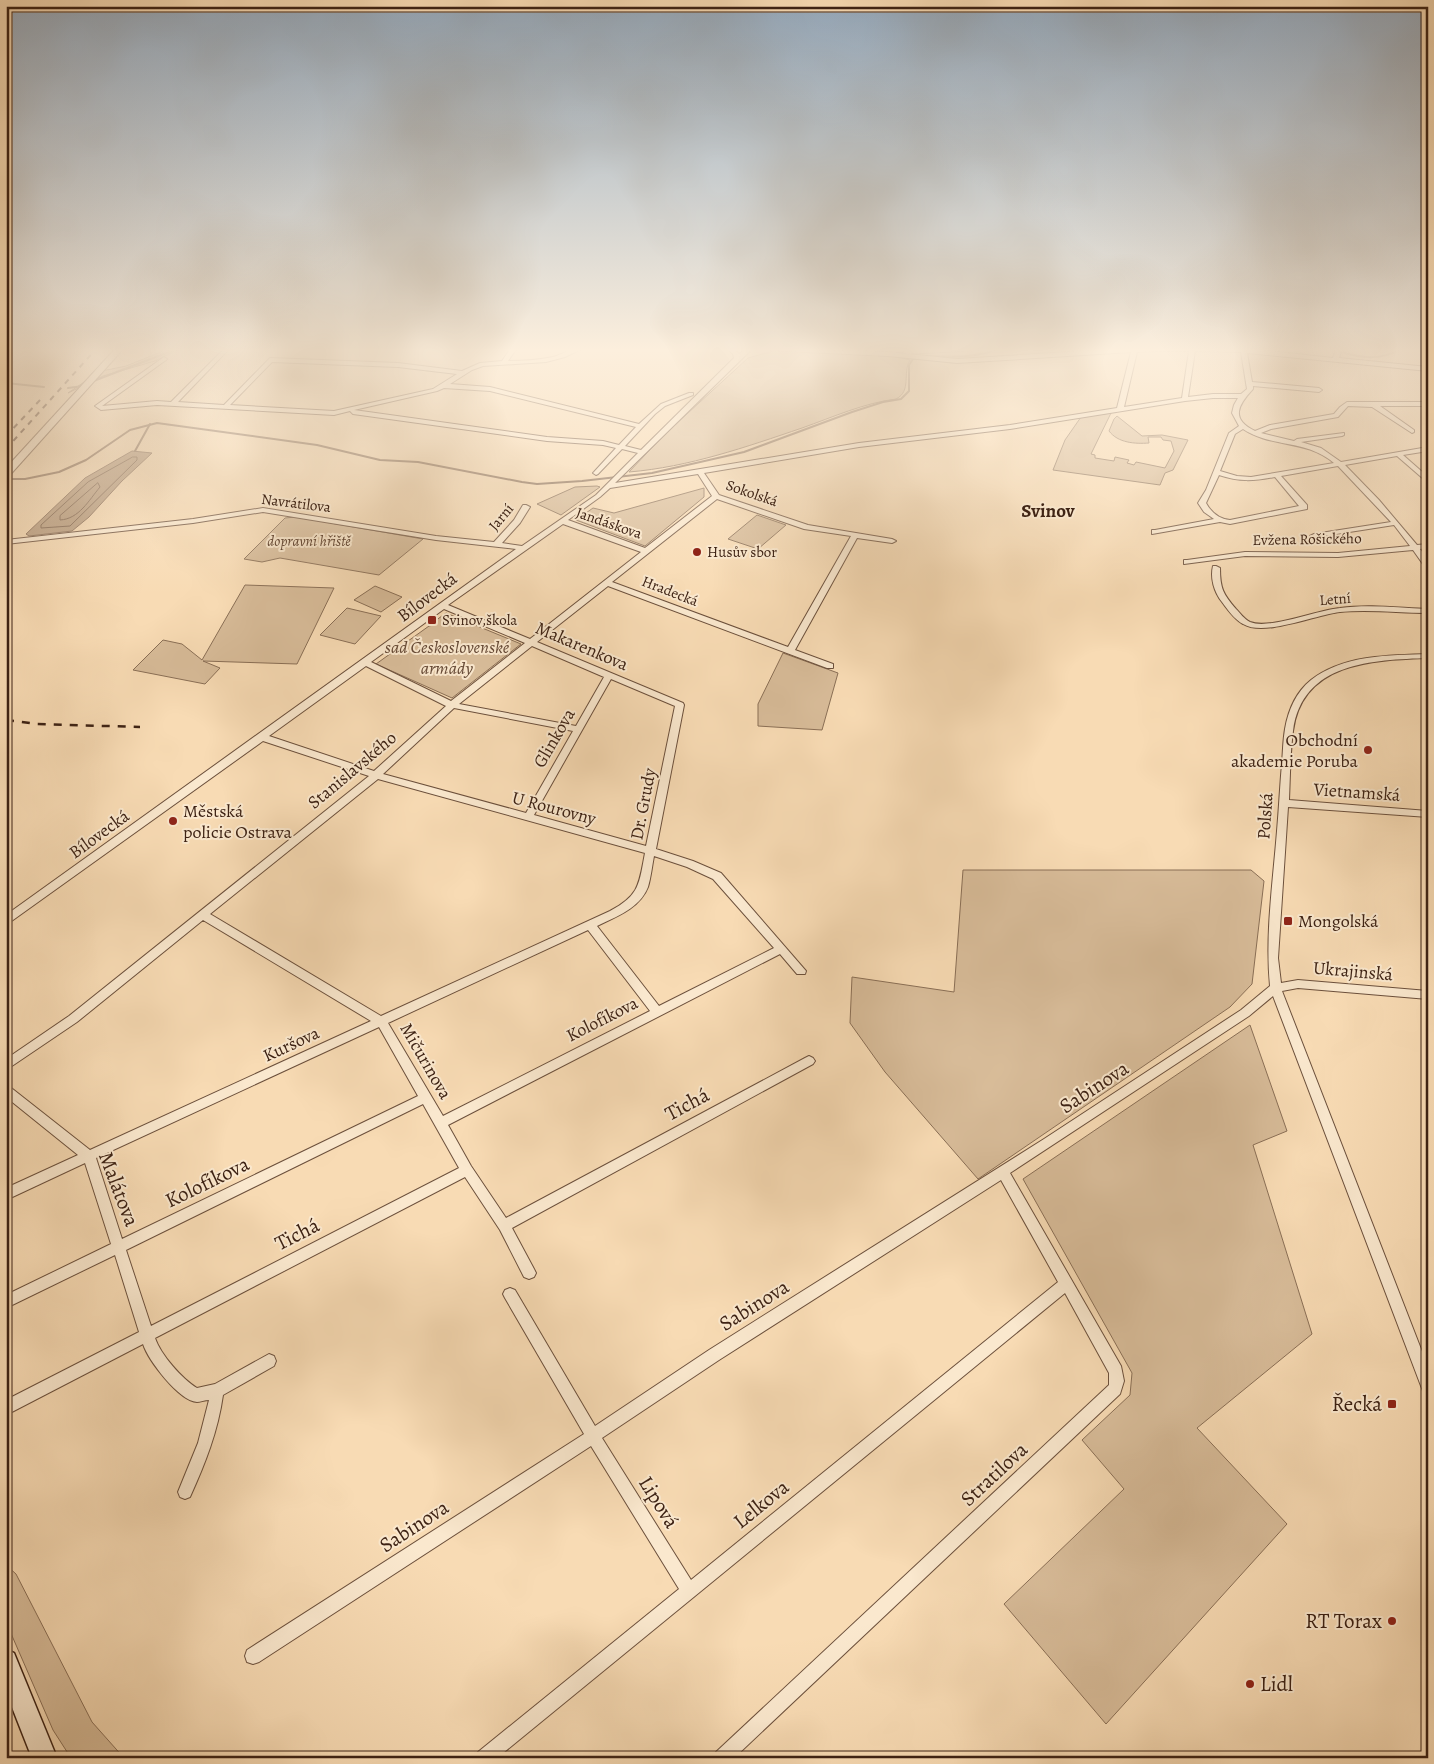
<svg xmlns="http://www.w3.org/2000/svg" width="1434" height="1764" font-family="Alegreya,serif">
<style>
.green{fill:#d8bc99;stroke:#8a6f56}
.water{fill:#b89c7e;stroke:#876b54}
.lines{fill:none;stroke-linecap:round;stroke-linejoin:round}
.shore{stroke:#7a5f49;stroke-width:1}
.stream{stroke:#876b54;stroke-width:2}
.minor-casing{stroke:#6c503c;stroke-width:2}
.tertiary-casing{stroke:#6c503c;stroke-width:2}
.secondary-casing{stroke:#3d2214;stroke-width:3}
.motorway-casing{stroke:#3d2214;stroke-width:2}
.minor{fill:#fae8ce;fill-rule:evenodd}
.tertiary{fill:#fae8ce;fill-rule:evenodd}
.secondary{fill:#fae8ce;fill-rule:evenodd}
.motorway{fill:#f8dbb4;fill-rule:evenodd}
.rail-far1{stroke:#3d2214;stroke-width:2;stroke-dasharray:5.5 5.5;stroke-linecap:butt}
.rail{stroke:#3d2214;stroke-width:2.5;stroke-dasharray:8 8;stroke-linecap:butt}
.poi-dot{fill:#8f2418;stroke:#fae8ce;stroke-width:2}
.labels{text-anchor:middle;stroke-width:4;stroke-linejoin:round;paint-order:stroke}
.far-street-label{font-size:15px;fill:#3d2214;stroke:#fae8ce}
.far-park-label{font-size:15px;font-style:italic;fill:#644835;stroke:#fae8ce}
.far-poi-label{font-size:15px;fill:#3d2214;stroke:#fae8ce;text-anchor:start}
.street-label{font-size:18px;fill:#3d2214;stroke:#fae8ce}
.park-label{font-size:18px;font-style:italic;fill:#644835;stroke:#fae8ce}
.poi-label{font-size:18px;fill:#3d2214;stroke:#fae8ce;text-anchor:start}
.far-district-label{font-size:19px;font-weight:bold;fill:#3d2214;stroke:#fae8ce}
.near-street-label{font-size:21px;fill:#3d2214;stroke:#fae8ce}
.near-poi-label{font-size:21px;fill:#3d2214;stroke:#fae8ce;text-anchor:end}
</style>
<rect width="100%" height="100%" fill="#f8dbb4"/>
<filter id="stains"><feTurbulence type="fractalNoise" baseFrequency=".004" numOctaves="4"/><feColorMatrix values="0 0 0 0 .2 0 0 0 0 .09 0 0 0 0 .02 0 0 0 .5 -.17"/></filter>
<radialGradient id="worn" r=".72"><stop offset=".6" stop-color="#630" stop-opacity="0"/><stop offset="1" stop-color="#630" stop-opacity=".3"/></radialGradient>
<!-- green -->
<g class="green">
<polygon points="171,348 181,348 155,361 103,376 68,393 90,378 92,373 126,366"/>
<path d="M777 350 895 356 910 360C902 373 912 391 896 399 864 403 833 417 802 428 746 447 689 467 629 472L663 436 748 358Z"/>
<path d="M1111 413 1091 454 1095 455V458L1114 461 1115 457 1129 460 1127 463 1134 465 1136 462 1165 468 1174 451 1171 441 1163 440 1161 437H1148L1149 443C1135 444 1118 443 1109 431L1114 419 1117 416 1142 436 1162 435 1188 440 1173 470 1165 473 1160 485 1053 470 1065 440 1081 417Z"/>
<polygon points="597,486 600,487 561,515 537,504 575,487"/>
<polygon points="704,488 704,497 645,546 576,520 593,508 614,513"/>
<polygon points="757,515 786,525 758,549 728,539"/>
<polygon points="296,517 423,539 379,575 280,558 262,562 244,559 285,518"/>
<polygon points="245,585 334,588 297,664 203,661 220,668 205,684 133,670 163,640 182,644 202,660"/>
<polygon points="375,586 402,597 381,612 354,600"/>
<polygon points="347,608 381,616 355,644 320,635"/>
<polygon points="446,613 521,644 452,698 376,664 429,626 433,625 435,621"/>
<polygon points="783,653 838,673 822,730 758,726 758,704"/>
<polygon points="963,870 1251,870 1264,881 1252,984 1230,1007 978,1179 885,1072 850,1023 852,977 954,992"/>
<polygon points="1250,1025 1287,1131 1253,1145 1312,1334 1197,1428 1287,1524 1106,1724 1004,1604 1124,1489 1082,1440 1130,1395 1132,1373 1023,1179"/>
<polygon points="6,1565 16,1574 92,1722 124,1758 71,1758 53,1730 6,1622"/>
</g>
<!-- water -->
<polygon class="water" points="132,451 152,453 122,481 89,517 72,531 29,536 26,534 85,478"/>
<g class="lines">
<!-- shore -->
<g class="shore">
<polygon points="133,457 137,457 137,460 70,526 41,528 41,525 88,482"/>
<path d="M98 483 100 487C89 500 79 519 60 520V516Z"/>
</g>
<!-- stream -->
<g class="stream">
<polyline points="1056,348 1077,350 1085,348"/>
<path d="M1329 348C1355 357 1378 363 1403 348"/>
<polyline points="91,382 179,348"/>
<polyline points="6,383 44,387"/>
<polyline points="68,388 83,386"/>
<polyline points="135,451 150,424"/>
<path d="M6 479H25L59 472 86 460 130 430 157 423 317 445 380 460 418 462 522 482 537 484 582 481 652 473 744 452 852 412 883 402 901 399 909 391V365L915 356C944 356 973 360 1000 348"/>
</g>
<!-- minor casing -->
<g class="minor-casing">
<g id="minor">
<path d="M511 348H517L508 361C523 361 538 360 553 357 563 354 573 347 583 348L565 357 546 362 483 366 472 370 450 384 490 387 639 424 661 404 689 393H693V395L665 406 655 414 625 446 641 450 734 358 733 354 726 348H732L739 354 747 348H753L615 483 859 443 1010 425 1117 408 1131 352 957 363 888 356 766 350 763 348 888 352 957 359 1132 348H1244L1333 358 1336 348H1342L1339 358 1428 367V371L1247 353 1252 382 1319 388 1322 390 1319 392 1253 386V389C1238 405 1230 419 1255 431L1270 425 1334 414 1340 407 1347 402H1428V406H1380L1414 430V432L1412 433 1372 407 1348 406 1338 417 1271 429 1261 433 1294 441 1297 439 1344 433V435L1342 436 1301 442 1321 448 1341 462 1428 447V451L1403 455 1428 477 1427 482 1397 456 1345 465 1379 500 1417 545 1428 544V548L1420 549 1428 559V567H1425L1413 550 1338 557 1245 556 1184 564V560H1187L1245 552 1338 553 1410 546 1394 525 1311 538 1310 536 1314 534 1391 522 1338 466 1281 476 1307 505V509L1230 524 1220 522 1152 534V530H1155L1214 519 1204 512 1198 503 1206 490 1229 433 1239 426 1232 413 1234 405 1238 398H1213L1185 401 1010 429 859 447 704 473 719 495 808 525 892 539 896 541 892 543 857 538 795 650 833 664V668H827L608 586 537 642 683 703 684 705 656 849 693 861 721 873 806 971 805 974H797L780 954 448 1125 471 1166 506 1218 805 1058 809 1056 813 1058 815 1061 813 1064 512 1228 534 1269 536 1273 534 1277 529 1279 524 1277 500 1230 465 1177 155 1338C161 1355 182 1379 197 1388L215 1384 269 1354 274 1356 276 1361 274 1366 223 1395C218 1431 205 1464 190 1497L185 1499 180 1497 178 1492 198 1443 209 1400C205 1400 200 1402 197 1402 179 1401 148 1360 143 1344L6 1415V1400L139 1332 115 1255 6 1308V1295L111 1244 85 1163 6 1200V1188L78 1155 6 1097V1085L10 1087 90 1150 371 1021 203 920 77 1022 6 1070V1059L69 1016 369 776 263 741 6 925V915L516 549 436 540 263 512 193 523 6 544V540L193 519 263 508 436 536 494 542 514 520 523 505H526L530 507 520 523 502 543 522 546 596 495 638 453 622 449 598 474 596 475 593 473 594 472 616 448 603 445 547 441 353 414 350 411 334 415 157 405 101 410 95 406 164 357 167 359 166 360 102 406 157 401 171 402 224 349 227 351 226 352 178 402 224 405 270 358 398 363 462 371 480 363 502 361ZM1156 351H1189L1182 398 1124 407 1137 352ZM1195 351 1241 352 1247 389 1241 394H1213L1188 397ZM272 362 398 367 457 374 433 389 334 411 230 405ZM444 388 490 391 636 427 619 445 603 441 547 437 354 410 437 391ZM1243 429C1271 448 1306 439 1334 463L1251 477 1237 476 1220 471 1235 434ZM698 474 712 496 645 548 568 520 600 497 610 488ZM1219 475C1240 482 1253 481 1275 477L1299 506 1230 520C1219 519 1211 512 1206 503ZM717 499 804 529 851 536 788 647 612 582ZM563 524 641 552 530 639 448 605ZM444 609 525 643 451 701 371 662ZM532 646 604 677 576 726 459 704ZM366 666 446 706 374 771 269 736ZM611 679 675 706 646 846 534 815ZM454 708 573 731 526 813 383 774ZM378 779 645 853C639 884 640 895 610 911L381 1016 210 914ZM654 856 687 867 713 879 774 948 659 1006 597 926C616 917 640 908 648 887 651 877 652 866 654 856ZM588 930 650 1011 443 1116 388 1023ZM379 1027 418 1096 122 1239 96 1158ZM423 1104 459 1168 151 1326 126 1250Z"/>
<polygon points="955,348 981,348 978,350 906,354 903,352 906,350"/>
<path d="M1213 566H1216L1220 568C1220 588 1223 594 1236 609 1240 613 1244 619 1250 622 1269 630 1317 610 1340 608 1369 604 1399 608 1428 609V613C1399 613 1369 609 1340 612 1315 615 1264 637 1243 624 1235 620 1227 609 1222 602 1214 592 1210 578 1213 566Z"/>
<path d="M1428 654V658C1373 660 1302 662 1293 731 1290 754 1290 777 1289 800L1428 811V817L1288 807 1278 958 1281 983 1298 980 1428 991V999L1298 988 1282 991 1428 1367V1393L1423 1391 1421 1386 1273 996 1249 1016 1010 1173 1121 1366 1124 1381 1120 1394 734 1758H714L716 1752 1109 1385V1373L1065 1293 497 1758H476L478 1752 679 1589 591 1446 259 1662 253 1664 247 1662 245 1656 247 1650 584 1434 505 1298 503 1294 505 1290 510 1288 515 1290 595 1426 709 1350 1044 1139 1241 1010 1270 986C1265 935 1273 882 1277 831 1279 808 1280 786 1282 763 1283 752 1283 740 1285 729 1288 711 1296 692 1311 680 1343 655 1389 655 1428 654ZM1001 1180 1058 1282 691 1580 602 1438 719 1360Z"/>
</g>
</g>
<!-- tertiary casing -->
<g class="tertiary-casing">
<polygon id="tertiary" points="116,348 124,348 9,476 6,477 6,468"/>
</g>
<!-- secondary casing -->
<g class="secondary-casing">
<polygon id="secondary" points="6,1649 14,1653 57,1758 32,1758 6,1692"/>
</g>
<!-- motorway casing -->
<g class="motorway-casing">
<polygon id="motorway" points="6,348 19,348 6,357"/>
</g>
<!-- minor -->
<use href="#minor" class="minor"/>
<!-- tertiary -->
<use href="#tertiary" class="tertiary"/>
<!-- secondary -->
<use href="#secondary" class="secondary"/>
<!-- motorway -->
<use href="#motorway" class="motorway"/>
<!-- rail-far1 -->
<g class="rail-far1">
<polyline points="6,436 41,399"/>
<polyline points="6,449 97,348"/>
</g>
<!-- rail -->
<polyline class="rail" points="6,720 37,724 140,727"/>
</g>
<!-- sky -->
<linearGradient id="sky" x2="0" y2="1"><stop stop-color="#95aabe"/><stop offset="0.59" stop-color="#fcefdd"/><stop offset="1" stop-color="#fcefdd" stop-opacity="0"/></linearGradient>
<rect width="1434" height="594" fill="url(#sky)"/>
<!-- markers -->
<g class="poi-dot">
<circle cx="697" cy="552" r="5"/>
<rect x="427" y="615" width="10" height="10" rx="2.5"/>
<circle cx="1368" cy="750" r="5"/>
<circle cx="173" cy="821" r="5"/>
<rect x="1283" y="916" width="10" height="10" rx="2.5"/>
<rect x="1387" y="1399" width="10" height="10" rx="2.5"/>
<circle cx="1392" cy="1621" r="5"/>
<circle cx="1250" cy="1684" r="5"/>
</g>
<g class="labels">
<!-- far-street labels -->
<g class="far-street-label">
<text transform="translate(752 493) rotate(19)" y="5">Sokolská</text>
<text transform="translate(296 503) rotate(7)" y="5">Navrátilova</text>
<text transform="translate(501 517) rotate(-51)" y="5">Jarní</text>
<text transform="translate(609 523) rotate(19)" y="5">Jandáskova</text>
<text transform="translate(1307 539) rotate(-1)" y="5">Evžena Rošického</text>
<text transform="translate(670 591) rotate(21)" y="5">Hradecká</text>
<text transform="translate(1335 599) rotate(-5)" y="5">Letní</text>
</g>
<!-- far-park labels -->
<g class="far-park-label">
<text x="309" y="546">dopravní hřiště</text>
</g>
<!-- far-poi labels -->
<g class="far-poi-label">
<text x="707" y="557">Husův sbor</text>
<text x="442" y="625">Svinov,škola</text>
</g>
<!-- street labels -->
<g class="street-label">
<text transform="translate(427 597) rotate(-37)" y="6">Bílovecká</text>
<text transform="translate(582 646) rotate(23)" y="6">Makarenkova</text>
<text transform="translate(554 738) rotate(-60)" y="6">Glinkova</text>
<text transform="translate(352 770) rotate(-40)" y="6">Stanislavského</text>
<text transform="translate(1357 792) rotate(4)" y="6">Vietnamská</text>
<text transform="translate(643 804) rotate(-79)" y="6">Dr. Grudy</text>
<text transform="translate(554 808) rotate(15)" y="6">U Rourovny</text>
<text transform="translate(1265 816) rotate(-86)" y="6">Polská</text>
<text transform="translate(99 834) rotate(-36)" y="6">Bílovecká</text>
<text transform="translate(1353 971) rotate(5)" y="6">Ukrajinská</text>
<text transform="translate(602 1019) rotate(-27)" y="6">Kolofíkova</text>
<text transform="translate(291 1044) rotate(-25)" y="6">Kuršova</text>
<text transform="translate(426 1061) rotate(60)" y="6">Mičurinova</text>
</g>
<!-- park labels -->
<g class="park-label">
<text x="447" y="653">sad Československé<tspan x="447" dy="21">armády</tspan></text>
</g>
<!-- poi labels -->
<g class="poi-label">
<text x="1358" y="746" text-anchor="end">Obchodní<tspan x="1358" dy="21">akademie Poruba</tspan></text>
<text x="183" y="817">Městská<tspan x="183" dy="21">policie Ostrava</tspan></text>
<text x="1298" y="927">Mongolská</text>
</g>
<!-- far-district labels -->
<g class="far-district-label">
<text x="1048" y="517">Svinov</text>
</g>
<!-- near-street labels -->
<g class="near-street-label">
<text transform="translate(1094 1087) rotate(-33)" y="7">Sabinova</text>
<text transform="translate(687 1104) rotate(-28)" y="7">Tichá</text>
<text transform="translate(207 1182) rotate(-26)" y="7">Kolofíkova</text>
<text transform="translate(119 1189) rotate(69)" y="7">Malátova</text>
<text transform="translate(297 1234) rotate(-27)" y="7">Tichá</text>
<text transform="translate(754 1305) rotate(-32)" y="7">Sabinova</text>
<text transform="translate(994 1474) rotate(-43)" y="7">Stratilova</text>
<text transform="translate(659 1502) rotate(58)" y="7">Lipová</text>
<text transform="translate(761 1504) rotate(-39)" y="7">Lelkova</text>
<text transform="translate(414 1526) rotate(-33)" y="7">Sabinova</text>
</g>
<!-- near-poi labels -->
<g class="near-poi-label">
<text x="1382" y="1411">Řecká</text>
<text x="1382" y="1628">RT Torax</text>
<text x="1260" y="1691" text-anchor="start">Lidl</text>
</g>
</g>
<!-- margin -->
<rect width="1434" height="1764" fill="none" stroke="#f8dbb4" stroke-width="25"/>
<rect x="8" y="8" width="1419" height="1749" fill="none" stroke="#3d2214" stroke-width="2.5"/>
<rect x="12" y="12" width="1409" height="1739" fill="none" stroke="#3d2214"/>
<rect width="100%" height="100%" filter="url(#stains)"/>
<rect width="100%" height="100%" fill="url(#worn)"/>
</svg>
